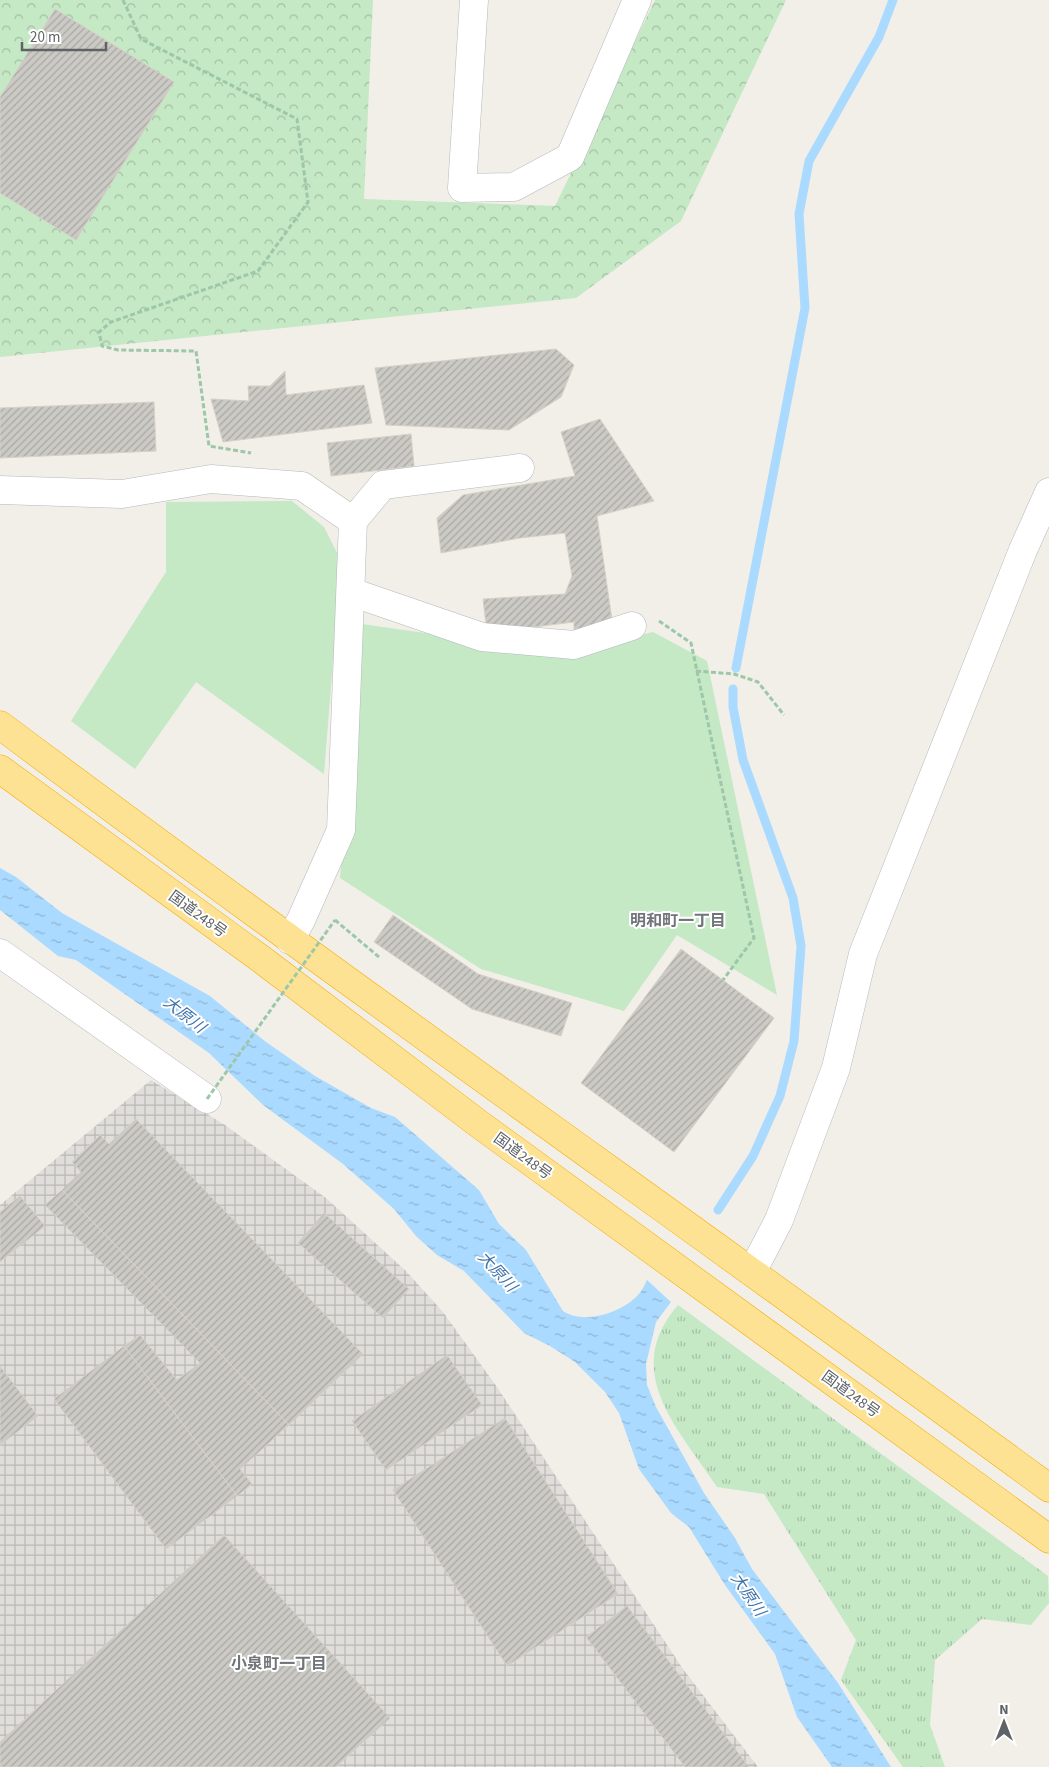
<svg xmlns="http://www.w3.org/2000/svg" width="1049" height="1767" font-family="'Source Sans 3','Noto Sans JP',sans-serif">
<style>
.industrial{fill:url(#industrial-grid)}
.grass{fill:#c5e8c5}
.forest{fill:url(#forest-crowns)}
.park{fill:url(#park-tufts)}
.water{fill:url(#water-ripples)}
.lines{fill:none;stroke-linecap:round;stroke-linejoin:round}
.stream{stroke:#aadaff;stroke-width:9}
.building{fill:url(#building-hatch);stroke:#d6d1c6}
.minor-casing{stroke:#b5b8bc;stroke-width:29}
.highway-casing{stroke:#f9ab00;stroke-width:29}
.path{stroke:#9cc7a9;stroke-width:3;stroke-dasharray:5 2.5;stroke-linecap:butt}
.minor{stroke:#fff;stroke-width:28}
.highway{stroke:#fde293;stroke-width:28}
.path-bridge{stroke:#9cc7a9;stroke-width:3;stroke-dasharray:5 2.5;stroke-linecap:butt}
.labels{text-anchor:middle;stroke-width:4;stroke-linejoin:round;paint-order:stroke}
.street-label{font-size:15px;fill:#5f6368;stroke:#fff}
.neighbourhood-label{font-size:16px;font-weight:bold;fill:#70757a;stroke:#fff}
.water-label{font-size:16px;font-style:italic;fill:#4174aa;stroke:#fff}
</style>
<defs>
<pattern id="industrial-grid" width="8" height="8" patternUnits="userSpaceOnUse" patternTransform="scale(1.25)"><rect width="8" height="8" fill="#e0deda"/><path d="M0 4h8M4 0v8" fill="none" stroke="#b9b8b5"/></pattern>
<pattern id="forest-crowns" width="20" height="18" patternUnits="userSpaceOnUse" patternTransform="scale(1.25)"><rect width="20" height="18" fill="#c5e8c5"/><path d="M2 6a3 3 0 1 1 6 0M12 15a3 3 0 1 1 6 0" fill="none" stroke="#a3c0a4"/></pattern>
<pattern id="park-tufts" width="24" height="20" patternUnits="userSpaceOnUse" patternTransform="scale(1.25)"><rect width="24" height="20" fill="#c5e8c5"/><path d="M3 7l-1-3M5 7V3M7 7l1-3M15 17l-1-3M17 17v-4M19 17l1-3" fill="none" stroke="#a3c0a4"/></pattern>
<pattern id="water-ripples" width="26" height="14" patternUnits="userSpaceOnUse" patternTransform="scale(1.25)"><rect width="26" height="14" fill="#aadaff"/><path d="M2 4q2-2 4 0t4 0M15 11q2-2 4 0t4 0" fill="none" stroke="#8eb4d2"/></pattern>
<pattern id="building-hatch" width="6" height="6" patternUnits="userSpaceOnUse" patternTransform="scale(1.25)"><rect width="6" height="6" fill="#cccac5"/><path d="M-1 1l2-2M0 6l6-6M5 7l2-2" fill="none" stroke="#a9a8a4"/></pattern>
</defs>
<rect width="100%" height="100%" fill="#f1efe8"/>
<!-- industrial -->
<polygon class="industrial" points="151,1080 225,1125 326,1198 406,1271 443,1312 497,1387 683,1669 758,1767 0,1767 0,1205"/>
<!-- grass -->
<g class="grass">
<polygon points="292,501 324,527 341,561 324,774 196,682 135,769 71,721 166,572 166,502"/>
<polygon points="362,624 564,653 653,632 707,661 777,995 677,935 624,1011 481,969 340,878"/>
</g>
<!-- forest -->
<polygon class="forest" points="0,0 373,0 364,199 555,206 655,0 786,0 681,221 576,298 0,357"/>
<!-- park -->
<path class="park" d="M678 1305 1048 1576 1049 1603 1031 1625 982 1619 935 1660 930 1725 945 1767H903L841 1680 856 1640 764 1494 717 1487C679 1429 620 1372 678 1305Z"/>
<!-- water -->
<path class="water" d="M0 868 16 877 62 913 210 996 266 1042 315 1076 371 1108 395 1117 479 1190 499 1224 526 1250 563 1311C583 1325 620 1313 636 1297 641 1293 644 1286 647 1280L671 1302 656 1322 646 1364 647 1385 656 1407 704 1493 735 1538 752 1569 838 1683 891 1767H832L797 1717 775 1654 725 1585 689 1527 671 1513 639 1469 619 1413 605 1392 575 1362 550 1346 524 1333 464 1271 437 1255 416 1236 394 1209 343 1164 263 1105 209 1053 76 960 58 956 0 910Z"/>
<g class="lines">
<!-- stream -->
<g class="stream">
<polyline points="736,668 805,308 799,214 809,161 879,37 893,0"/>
<polyline points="718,1210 753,1156 780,1096 794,1041 801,946 793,898 743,760 733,707 733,689"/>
</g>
</g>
<!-- building -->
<g class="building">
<polygon points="55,9 174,82 76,240 0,193 0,97"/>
<polygon points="556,349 574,365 561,397 509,430 386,425 375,368"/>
<polygon points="285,371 286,395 364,385 372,423 223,442 211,399 249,401 248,386 270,386"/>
<polygon points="154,402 156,451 0,458 0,408"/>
<polygon points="600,419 654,501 597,516 613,627 574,639 574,622 487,633 483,599 565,594 572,576 565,533 520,538 441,553 437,518 463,495 575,476 561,432"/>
<polygon points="411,434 414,466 331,476 327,443"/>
<polygon points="393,915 478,974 572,1003 561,1036 472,1009 374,942"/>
<polygon points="681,949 774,1018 674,1152 581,1083"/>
<polygon points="136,1119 363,1354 289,1425 62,1190 81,1172 72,1162 100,1135 109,1144"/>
<polygon points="62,1190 289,1425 240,1469 252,1484 237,1496 124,1346 140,1335 177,1380 200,1363 45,1205"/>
<polygon points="20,1196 45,1226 0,1262 0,1212"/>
<polygon points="324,1213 409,1289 383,1318 298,1243"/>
<polygon points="124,1346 237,1496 166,1549 54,1399"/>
<polygon points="447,1355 482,1405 386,1470 352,1421"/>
<polygon points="0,1366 38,1416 0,1445"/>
<polygon points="505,1418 618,1594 507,1666 393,1490"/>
<polygon points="224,1535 390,1718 336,1767 0,1767 0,1742"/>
<polygon points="627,1606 749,1767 685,1767 586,1637"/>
</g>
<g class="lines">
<!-- minor casing -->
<g class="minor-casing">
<g id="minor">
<polyline points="474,0 462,188 514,187 570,157 637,0"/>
<polyline points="0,490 122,494 211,479 302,486 353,521"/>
<polyline points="351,592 482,637 574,645 632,626"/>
<polyline points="290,940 301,920 341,830 353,521 383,485 520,468"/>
<polyline points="0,953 207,1099"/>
<polyline points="752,1272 779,1220 836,1068 863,954 1023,550 1049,492"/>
</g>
</g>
<!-- highway casing -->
<g class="highway-casing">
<g id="highway">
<path d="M0 725C346 984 700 1232 1049 1488"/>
<polyline points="0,769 261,959 479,1124 1049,1539"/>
</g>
</g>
<!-- path -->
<g class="path">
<polyline points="123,0 141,39 297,119 308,202 258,271 111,322 99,332 102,346 118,350 196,351 209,446 251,453"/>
<polyline points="659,621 691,643 754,938 723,980"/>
<polyline points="696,671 734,674 758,682 784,715"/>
<polyline points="335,920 379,957"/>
</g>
<!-- minor -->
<use href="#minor" class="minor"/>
<!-- highway -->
<use href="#highway" class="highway"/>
<!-- path-bridge -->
<polyline class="path-bridge" points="207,1099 335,920"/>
</g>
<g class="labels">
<!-- street labels -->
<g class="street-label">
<text transform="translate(198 914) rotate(36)" y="5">国道248号</text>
<text transform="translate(523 1156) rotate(36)" y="5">国道248号</text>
<text transform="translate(851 1394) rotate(36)" y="5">国道248号</text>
</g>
<!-- neighbourhood labels -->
<g class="neighbourhood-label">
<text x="678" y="926">明和町一丁目</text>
<text x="279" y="1669">小泉町一丁目</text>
</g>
<!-- water labels -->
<g class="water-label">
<text transform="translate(185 1014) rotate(38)" y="6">大原川</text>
<text transform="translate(498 1271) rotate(47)" y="6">大原川</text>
<text transform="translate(749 1594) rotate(56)" y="6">大原川</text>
</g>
</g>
<!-- north arrow -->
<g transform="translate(1004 1722)" stroke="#ffffff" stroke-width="4" paint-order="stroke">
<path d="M0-4L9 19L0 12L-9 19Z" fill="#5f6368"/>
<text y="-8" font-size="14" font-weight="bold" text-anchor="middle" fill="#5f6368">N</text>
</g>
<!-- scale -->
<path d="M22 42v8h84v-8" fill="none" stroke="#5f6368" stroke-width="2.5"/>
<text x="30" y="42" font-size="15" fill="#5f6368" stroke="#ffffff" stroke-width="4" paint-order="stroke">20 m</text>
</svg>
